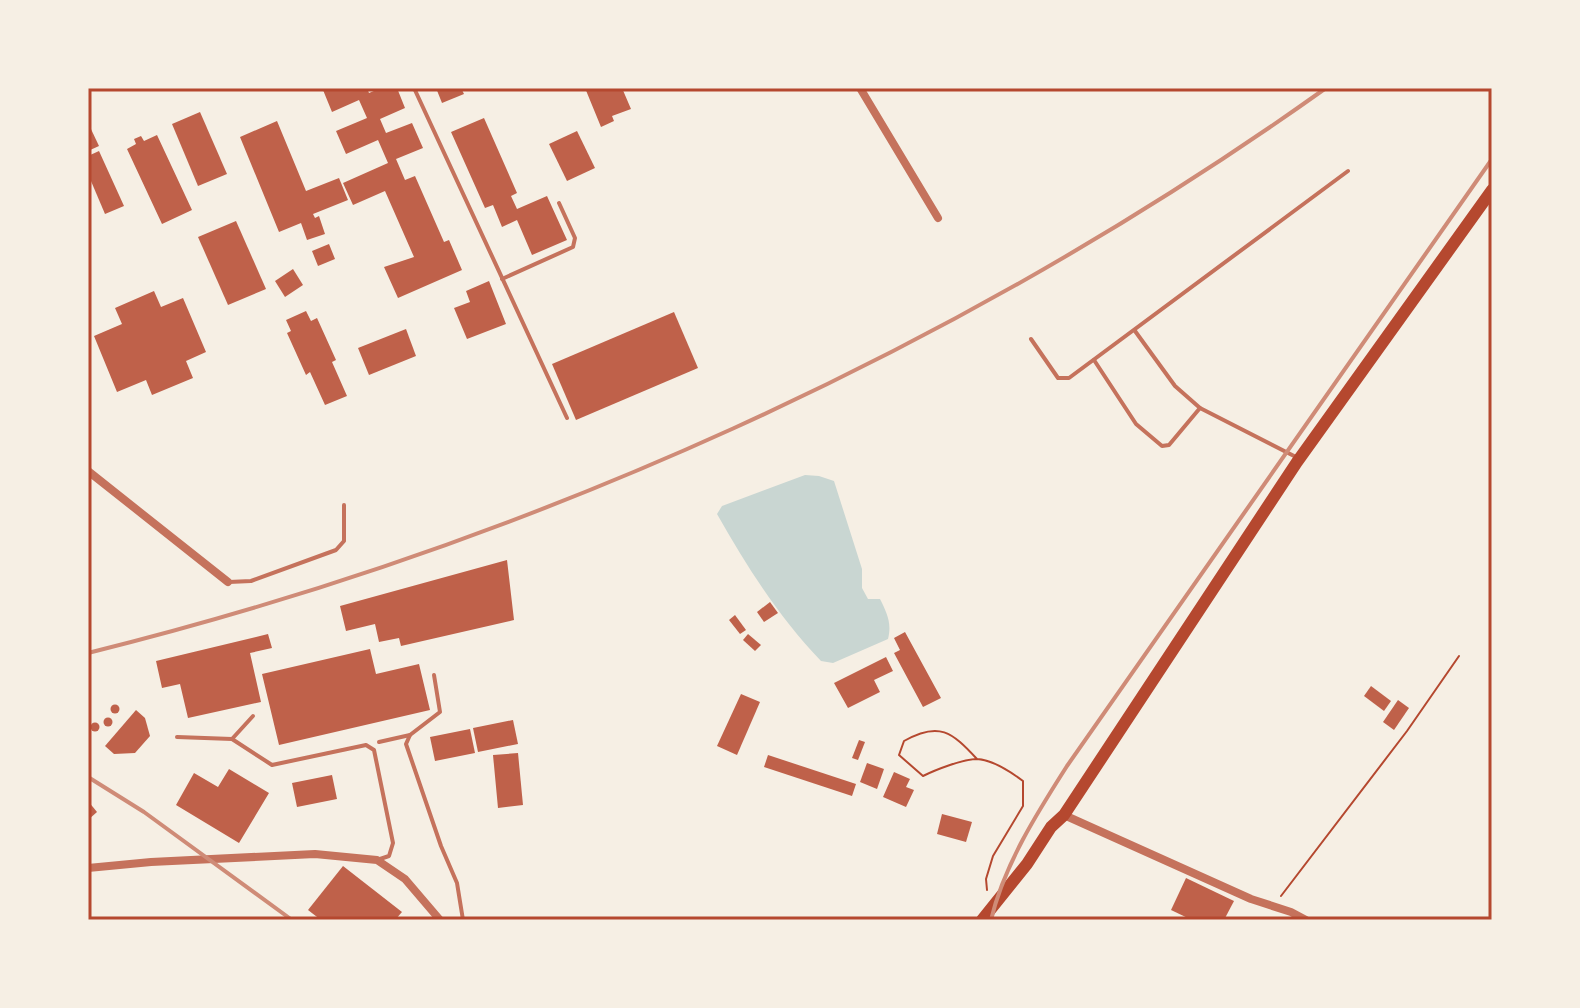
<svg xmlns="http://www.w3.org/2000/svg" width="1580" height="1008" font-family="Signika,sans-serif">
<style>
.water{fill:#c9d6d2}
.building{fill:#bf614a}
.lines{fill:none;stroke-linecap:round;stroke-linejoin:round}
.path{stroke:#b5482f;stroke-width:2}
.service{stroke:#c5725c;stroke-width:4}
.minor{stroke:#c5725c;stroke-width:8}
.secondary{stroke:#b5482f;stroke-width:12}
.rail{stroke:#cf8b77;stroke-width:4}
.neatline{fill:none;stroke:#b5482f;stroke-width:3}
</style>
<rect width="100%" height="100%" fill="#f6efe4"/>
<!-- water -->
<path class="water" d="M805 475 819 476 834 481 862 569V588L868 599H880C887 613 892 623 888 639L833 663 821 661C779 617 747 567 717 514L722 506Z"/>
<!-- building -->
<g class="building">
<polygon points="329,88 367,88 369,93 381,88 397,88 405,108 380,119 386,133 412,123 423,148 396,159 405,180 415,176 444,242 449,240 462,270 398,298 384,267 414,257 385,191 353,205 343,183 388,163 378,140 346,154 336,131 367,118 359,100 332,112 323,90"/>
<polygon points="436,88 461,88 464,94 442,103"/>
<polygon points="585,88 622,88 631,109 612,116 614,121 601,127"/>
<polygon points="200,112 227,174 198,186 172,124"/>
<polygon points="484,118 517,193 511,196 517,209 547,196 567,240 532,255 517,220 502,227 493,205 485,208 451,132"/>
<polygon points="277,121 306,191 339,178 348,200 313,214 315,218 319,216 325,234 307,240 301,223 279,232 240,137"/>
<polygon points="90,127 99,146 88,151 88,128"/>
<polygon points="577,131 595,168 567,181 549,144"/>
<polygon points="157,135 192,210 162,224 127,149 136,144 134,139 141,136 144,141"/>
<polygon points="99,151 124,206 105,214 88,174 88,156"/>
<polygon points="236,221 266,289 228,305 198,237"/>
<polygon points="329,244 335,259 318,266 312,251"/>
<polygon points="293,269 303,285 285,297 275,281"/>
<polygon points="489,281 506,324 467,339 454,308 470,302 466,291"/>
<polygon points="154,291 161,307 183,298 206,352 186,361 193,378 152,395 146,380 117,392 94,336 122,324 115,308"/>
<polygon points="306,311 311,321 317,318 336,360 332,362 347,396 325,405 310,372 306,375 287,333 291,331 286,320"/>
<polygon points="674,312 698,368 576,420 552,364"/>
<polygon points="406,329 416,356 369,375 358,348"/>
<polygon points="507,560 514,620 401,646 399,638 379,642 375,624 346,631 340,606"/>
<polygon points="770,602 778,613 764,622 757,612"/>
<polygon points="735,615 746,630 740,634 729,620"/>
<polygon points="905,632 941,698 923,707 894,653 900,650 894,638"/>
<polygon points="268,634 272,648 250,653 261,702 188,718 180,684 162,688 156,661"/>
<polygon points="748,634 761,645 755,651 743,640"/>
<polygon points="370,649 376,674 419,664 430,710 279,745 262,674"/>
<polygon points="886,657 893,671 874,680 880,692 848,708 834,683"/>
<polygon points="1371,686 1391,701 1384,711 1364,696"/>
<polygon points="741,694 760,702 737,755 717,746"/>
<polygon points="1398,700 1409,708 1394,730 1383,722"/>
<circle cx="115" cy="709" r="4.5"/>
<polygon points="136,710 145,718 150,736 135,753 114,754 105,746"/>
<circle cx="108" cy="722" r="4.5"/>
<polygon points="513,720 518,744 478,752 473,728"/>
<circle cx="95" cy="727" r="4.5"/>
<polygon points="470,729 475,753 435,761 430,737"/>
<polygon points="859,740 865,742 858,760 852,758"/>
<polygon points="518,753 523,805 498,808 493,755"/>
<polygon points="768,755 856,784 852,796 764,767"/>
<polygon points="867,763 884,769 877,789 860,782"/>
<polygon points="229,769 269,793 239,843 176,805 194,773 218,787"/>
<polygon points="894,772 910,779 906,787 914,790 906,807 883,797"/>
<polygon points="332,775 337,799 297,807 292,783"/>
<polygon points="88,801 97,812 88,820"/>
<polygon points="942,814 972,822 966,842 937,834"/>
<polygon points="343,866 402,912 395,920 321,920 308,910"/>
<polygon points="1186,878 1234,901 1224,920 1192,920 1171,910"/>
</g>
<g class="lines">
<!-- path -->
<g class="path">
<path d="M977 759C952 732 939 721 904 741L899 755 923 776C935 770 963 759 977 759 993 760 1011 772 1023 781V806L993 856 986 879 987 890"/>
<polyline points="1281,896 1407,731 1459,656"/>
</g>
<!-- service -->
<g class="service">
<polyline points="414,88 567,418"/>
<polyline points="502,279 573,247 575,238 559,203"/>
<polyline points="1135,331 1175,386 1200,408 1296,457"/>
<polyline points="1031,339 1058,378 1069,378 1348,171"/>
<polyline points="1094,360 1136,424 1162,446 1169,445 1200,408"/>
<polyline points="229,582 251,581 336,550 344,541 344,505"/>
<polyline points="410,735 406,744 441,846 457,883 463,920"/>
<polyline points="177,737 232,739 272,765 366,745 374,750 393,843 389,856 380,859"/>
<polyline points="232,739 253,716"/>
<polyline points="379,742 410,735 440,712 434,675"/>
</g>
<!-- minor -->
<g class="minor">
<polyline points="860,88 938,218"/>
<polyline points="88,471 228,582"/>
<polyline points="1064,815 1251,899 1291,912 1306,920"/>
<polyline points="88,868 151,862 315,854 377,860 405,879 440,920"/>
</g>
<!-- secondary -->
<polyline class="secondary" points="982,920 1027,864 1051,827 1064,815 1297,462 1492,190"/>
<!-- rail -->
<g class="rail">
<path d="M88 653C528 544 957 351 1326 88"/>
<polyline points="88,777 144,812 292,920"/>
<path d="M991 920C1004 865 1037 813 1067 766L1492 159"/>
</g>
</g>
<!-- border -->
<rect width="1580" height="1008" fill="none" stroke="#f6efe4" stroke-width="180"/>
<rect x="90" y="90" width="1400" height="828" class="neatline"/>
</svg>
